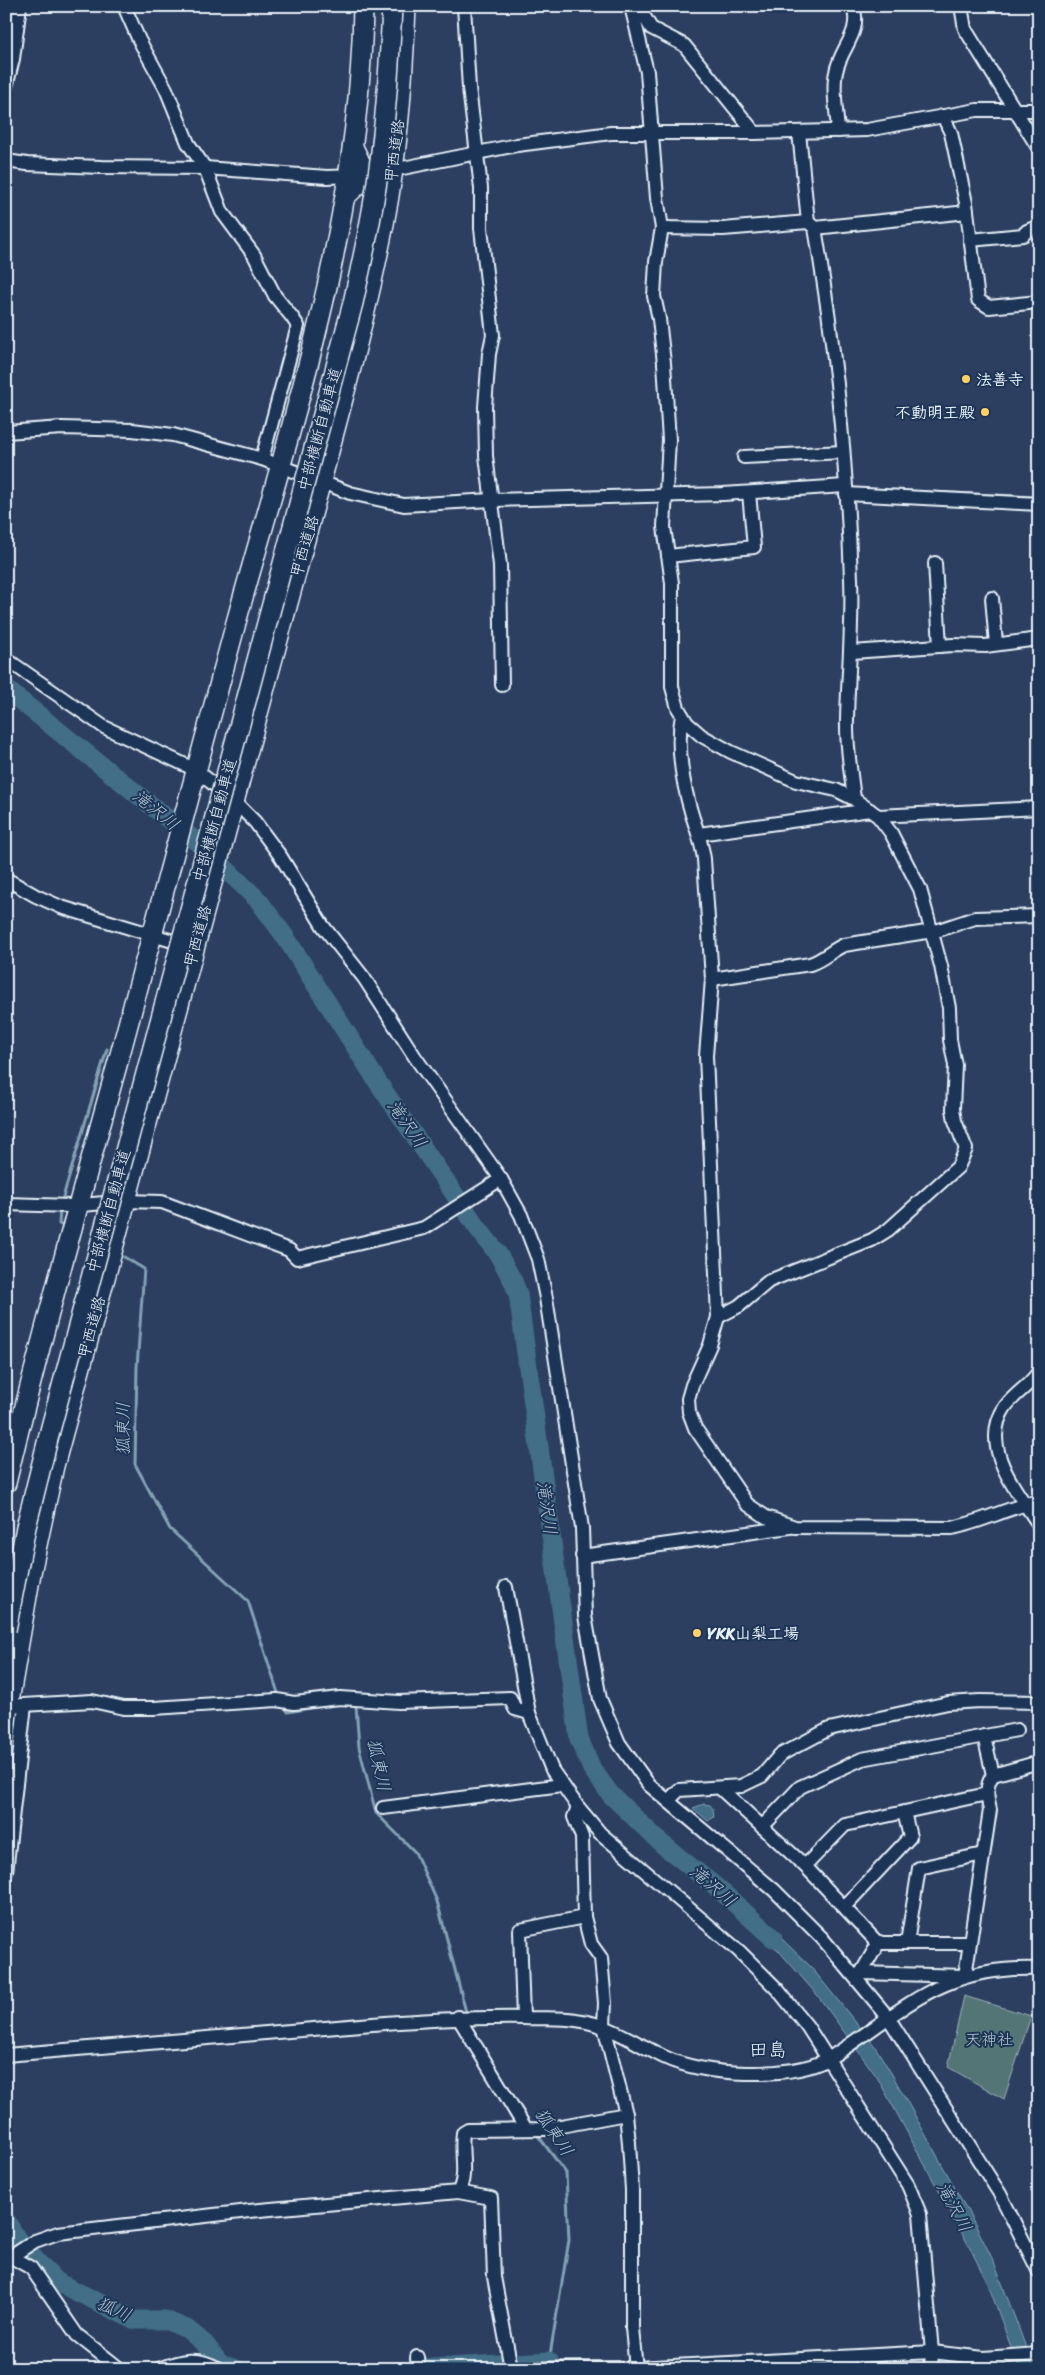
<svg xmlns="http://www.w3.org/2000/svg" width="1045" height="2375" font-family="Sriracha,'Klee One',sans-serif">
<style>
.green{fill:#527575;stroke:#9db3b6}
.water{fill:#426e87;stroke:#84a2b4}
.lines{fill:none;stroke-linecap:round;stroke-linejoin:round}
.stream{stroke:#84a2b4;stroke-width:3}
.river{stroke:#426e87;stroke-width:19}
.minor-casing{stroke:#e8f1f8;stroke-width:16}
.highway-casing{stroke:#e8f1f8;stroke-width:22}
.minor{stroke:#1d3557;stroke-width:12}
.highway{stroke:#1d3557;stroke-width:19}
.highway-bridge-casing{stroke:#e8f1f8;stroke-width:22;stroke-linecap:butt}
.highway-bridge{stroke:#1d3557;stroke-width:19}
.poi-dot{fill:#ffd166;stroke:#1d3557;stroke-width:2}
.labels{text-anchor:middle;stroke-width:4;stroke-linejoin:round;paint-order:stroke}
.street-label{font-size:16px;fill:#e8f1f8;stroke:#1d3557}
.poi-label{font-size:16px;font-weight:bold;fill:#e8f1f8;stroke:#1d3557;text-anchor:start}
.park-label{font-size:16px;fill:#b4c6ca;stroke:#1d3557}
.water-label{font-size:18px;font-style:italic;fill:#aec3d0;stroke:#1d3557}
.quarter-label{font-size:19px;fill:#e8f1f8;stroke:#1d3557}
</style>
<rect width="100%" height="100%" fill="#2c3f61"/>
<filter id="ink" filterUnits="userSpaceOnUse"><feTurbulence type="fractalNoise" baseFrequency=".02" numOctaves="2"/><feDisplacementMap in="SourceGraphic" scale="10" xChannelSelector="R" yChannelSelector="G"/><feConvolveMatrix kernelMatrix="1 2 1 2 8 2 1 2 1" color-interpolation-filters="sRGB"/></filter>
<g filter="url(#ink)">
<!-- green -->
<polygon class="green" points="964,1996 1031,2016 1004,2099 948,2067"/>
<!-- water -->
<g class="water">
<polygon points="704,1804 710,1805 713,1809 714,1817 708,1821 693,1808"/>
<polygon points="758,1916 811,1967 840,2003 874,2045 893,2076 976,2226 994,2262 1034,2369 1019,2369 988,2284 969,2246 877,2077 818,1996 778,1950 750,1926"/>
</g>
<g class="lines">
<!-- stream -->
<g class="stream">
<polyline points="886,490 1039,497"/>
<polyline points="61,1204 107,1049"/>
<polyline points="60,1210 59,1224 65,1227"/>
<polyline points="124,1257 144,1269 137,1367 135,1464 170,1529 248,1601 279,1696"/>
<polyline points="353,1705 356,1705 359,1747 376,1813 415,1852 437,1901 467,2016"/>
<polyline points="284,1706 288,1712 322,1706"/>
<polyline points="536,2133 566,2173 569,2240 549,2361"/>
</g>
<!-- river -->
<g class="river">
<polyline points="6,689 203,847 259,901 286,938 379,1084 477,1227 498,1254 513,1281 518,1294 579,1739 592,1769 611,1795 662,1844 721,1891 773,1938"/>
<polyline points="6,2221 19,2242 55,2281 134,2320 165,2320 187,2329 205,2344 220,2364 237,2369"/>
<polyline points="415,2369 549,2361"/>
</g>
<!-- minor casing -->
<g class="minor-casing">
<g id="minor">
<polyline points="124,6 139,40 166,89 188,143 205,168 222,212 254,255 275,296 292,317 298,326 262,459"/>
<polyline points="464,6 469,88 481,188 481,228 493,335 489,354 485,407 486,456 500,565 502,685"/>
<polyline points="631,6 647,72 657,198 662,228 656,262 654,296 659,319 664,363 669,440 664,527 672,583 672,687 678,708 687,723 702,736 731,752 796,781 836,790 854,799 878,816 891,833 920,889 941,966 949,1008 950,1040 955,1065 953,1109 955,1121 966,1149 958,1167 888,1230 872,1240 769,1281 739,1306 718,1317"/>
<polyline points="638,6 651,28 684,45 755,133"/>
<polyline points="961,6 965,29 1039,149"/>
<polyline points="6,87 13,59 20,6"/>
<polyline points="943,116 951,133 966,203 978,300 989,307 1039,302"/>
<path d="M838 131C837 113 832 90 836 72 841 46 862 34 853 6"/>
<path d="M799 132 808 222 815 228C835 344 847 461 851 579 853 626 848 672 847 719 846 745 851 773 854 799"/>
<polyline points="6,161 27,164 101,167 205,168 327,177 356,176"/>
<polyline points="388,171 517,145 611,133 755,133 867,130 977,110 1039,110"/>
<polyline points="662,228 723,229 808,222"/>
<polyline points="815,228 967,212"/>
<polyline points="970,240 1023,235 1027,231 1039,226"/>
<polyline points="6,432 62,428 132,430 173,435 262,459 350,493 404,505 492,500 723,494 845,486"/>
<polyline points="744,457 843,452"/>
<polyline points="846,494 1039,504"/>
<polyline points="668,556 754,547 749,493"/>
<polyline points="935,563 940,646"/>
<polyline points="992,598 996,644"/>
<polyline points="852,652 953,645 985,646 1039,639"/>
<polyline points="6,659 104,727 196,770 234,801 255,822 281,857 323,926 364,978 415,1057 501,1179 521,1215 538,1259 546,1298 582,1528 585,1616 600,1699 619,1743 649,1785 774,1890 822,1938 888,2017 1000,2194 1039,2272"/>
<path d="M682 715C676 746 683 785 692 815 697 830 702 844 704 859L712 979 706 1056 718 1317 710 1345 692 1385 688 1399 689 1412 695 1428 747 1504 766 1517 795 1527 952 1528C982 1522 1009 1507 1039 1501"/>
<polyline points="878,816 1039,808"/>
<polyline points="699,834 870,810"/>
<polyline points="6,879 36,896 61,907 189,946"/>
<path d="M712 979 810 964C823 960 832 950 844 945L939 930 975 918 1039 916"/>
<polyline points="6,1204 71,1206 126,1201 162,1202 289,1250 297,1258 424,1228 501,1179"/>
<path d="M1039 1371C1030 1386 1015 1393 1005 1407 978 1447 1018 1492 1039 1525"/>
<polyline points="582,1556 790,1527"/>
<polyline points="506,1587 529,1713"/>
<polyline points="6,1706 92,1701 124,1708 154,1708 277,1700 294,1703 340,1698 399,1702 510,1698 515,1709 529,1713 552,1770 578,1807 600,1833 739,1951 778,1990 807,2026 828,2059 908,2185 920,2214 932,2352 931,2369"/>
<polyline points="984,1736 993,1775"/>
<polyline points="721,1789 805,1866 876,1941 882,1943 969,1943"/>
<polyline points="668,1801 679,1790 741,1786 762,1776 780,1755 829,1729 948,1703 980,1701 1039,1702"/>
<polyline points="578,1807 574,1817 582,1837 584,1917 591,1944 601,1958 605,2003 604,2026 626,2114 629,2143 632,2190 632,2328 636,2369"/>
<polyline points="383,1808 562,1785"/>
<polyline points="762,1827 800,1787 862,1759 1017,1730"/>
<polyline points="805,1866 845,1825 987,1794"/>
<polyline points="6,1872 25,1705"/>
<polyline points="845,1906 910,1837 904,1812"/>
<polyline points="907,1943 919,1868 983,1854"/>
<path d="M861 1973 965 1976 990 1810C987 1797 985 1786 993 1775L1039 1762"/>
<polyline points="856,1975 861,1973 879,1942"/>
<polyline points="458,2017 526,2129"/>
<polyline points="523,2018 520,1930 584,1917"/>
<path d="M6 2055C121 2045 235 2035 349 2026 408 2021 466 2017 525 2018 542 2019 559 2017 576 2020 609 2024 635 2043 664 2057 703 2076 790 2080 828 2059 904 2011 939 1965 1039 1969"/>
<polyline points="458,2192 491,2198 494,2277 511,2368"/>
<polyline points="6,2254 31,2268 77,2335 120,2369"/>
<path d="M12 2256 35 2241 58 2233 249 2211 458 2192C468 2176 460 2152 463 2133L468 2130 545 2129 626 2114"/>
<polyline points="417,2357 418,2369"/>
<path d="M159 2369C181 2360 198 2356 219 2369"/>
<polyline points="497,2369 636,2368 932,2352 984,2358 1039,2354"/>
</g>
</g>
<!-- highway casing -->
<g class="highway-casing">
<g id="highway">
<polyline points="346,196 370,174 362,166 353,147"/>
<path d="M6 1483C41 1337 82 1192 122 1047 160 904 198 761 237 619 293 418 361 216 363 6"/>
<path d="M6 1719 31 1573 54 1466 321 481C344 396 367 311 384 224 398 153 403 79 406 6"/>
</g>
</g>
<!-- minor -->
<use href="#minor" class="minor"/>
<!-- highway -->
<use href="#highway" class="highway"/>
<!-- highway-bridge casing -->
<g class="highway-bridge-casing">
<path id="highway-bridge" d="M6 1630 26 1527 51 1427 353 303C364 253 375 203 381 152 387 103 390 55 392 6"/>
</g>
<!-- highway-bridge -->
<use href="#highway-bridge" class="highway-bridge"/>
</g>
</g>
<!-- markers -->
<g class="poi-dot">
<circle cx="966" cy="379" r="5"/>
<circle cx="985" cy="412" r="5"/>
<circle cx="697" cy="1633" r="5"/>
</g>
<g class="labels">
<!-- street labels -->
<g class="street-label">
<text transform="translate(394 151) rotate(-83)" y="6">甲西道路</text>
<text transform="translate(319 429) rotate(-75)" y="6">中部横断自動車道</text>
<text transform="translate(304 546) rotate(-74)" y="6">甲西道路</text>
<text transform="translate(214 820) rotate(-75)" y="6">中部横断自動車道</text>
<text transform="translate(197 936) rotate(-75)" y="6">甲西道路</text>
<text transform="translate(108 1211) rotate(-75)" y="6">中部横断自動車道</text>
<text transform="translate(91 1327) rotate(-75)" y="6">甲西道路</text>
</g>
<!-- poi labels -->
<g class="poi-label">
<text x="976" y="385">法善寺</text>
<text x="975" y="418" text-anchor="end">不動明王殿</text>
<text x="707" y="1639">YKK山梨工場</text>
</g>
<!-- park labels -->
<g class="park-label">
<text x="989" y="2045">天神社</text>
</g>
<!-- water labels -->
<g class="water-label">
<text transform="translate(156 810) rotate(39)" y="6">滝沢川</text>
<text transform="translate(407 1124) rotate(55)" y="6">滝沢川</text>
<text transform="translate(123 1429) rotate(-90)" y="6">狐東川</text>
<text transform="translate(547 1508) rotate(82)" y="6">滝沢川</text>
<text transform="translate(379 1765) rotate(78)" y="6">狐東川</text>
<text transform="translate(713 1886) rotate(40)" y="6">滝沢川</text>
<text transform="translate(554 2132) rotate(56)" y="6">狐東川</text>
<text transform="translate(954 2207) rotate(62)" y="6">滝沢川</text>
<text transform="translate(114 2309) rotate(24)" y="6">狐川</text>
</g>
<!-- quarter labels -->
<g class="quarter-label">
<text x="768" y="2056">田島</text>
</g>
</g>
<!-- margin -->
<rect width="1045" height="2375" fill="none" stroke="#1d3557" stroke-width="25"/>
<rect x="12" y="12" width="1020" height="2350" fill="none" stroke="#e8f1f8" stroke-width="2" filter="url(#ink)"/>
</svg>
